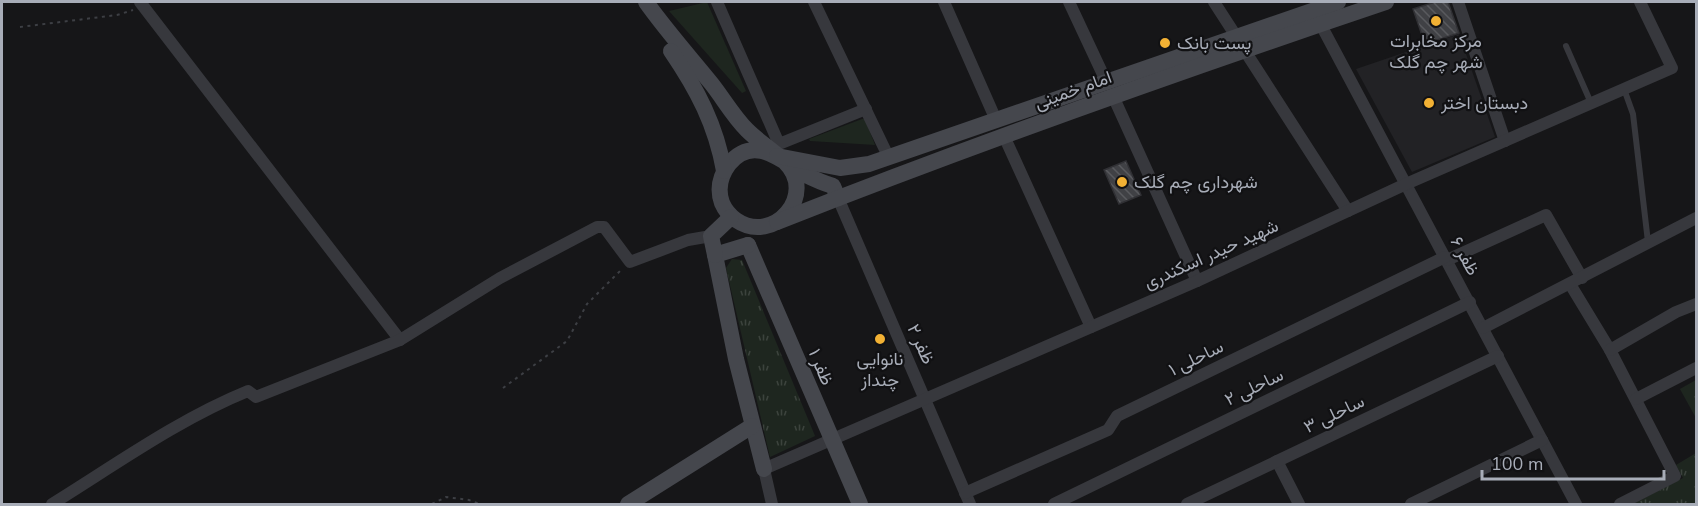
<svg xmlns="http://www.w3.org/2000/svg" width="1698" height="506" font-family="'Nunito Sans',Vazirmatn,sans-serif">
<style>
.built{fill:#222225}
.green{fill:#1e261f}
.park{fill:url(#park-tufts)}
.building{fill:url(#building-back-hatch);stroke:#303034;stroke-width:1.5}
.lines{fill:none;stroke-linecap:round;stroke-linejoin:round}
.path{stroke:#3d3f44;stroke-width:2;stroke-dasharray:3 4.5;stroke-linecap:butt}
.lane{stroke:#37383d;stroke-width:6}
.street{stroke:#37383d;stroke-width:12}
.secondary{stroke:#45474d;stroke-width:16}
.poi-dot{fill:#f2b134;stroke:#111113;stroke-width:2}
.labels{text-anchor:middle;stroke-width:4.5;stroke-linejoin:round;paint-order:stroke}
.poi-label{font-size:18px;fill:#a8adb8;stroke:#111113;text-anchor:start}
.street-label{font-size:18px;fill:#a8adb8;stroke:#111113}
</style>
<defs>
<pattern id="park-tufts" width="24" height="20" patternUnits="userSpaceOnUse" patternTransform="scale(1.5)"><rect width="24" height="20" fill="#1e261f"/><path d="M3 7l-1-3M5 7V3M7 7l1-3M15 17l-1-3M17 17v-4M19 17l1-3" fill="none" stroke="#3c433d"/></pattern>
<pattern id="building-back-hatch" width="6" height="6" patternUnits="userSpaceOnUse" patternTransform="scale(1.5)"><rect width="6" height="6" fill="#404145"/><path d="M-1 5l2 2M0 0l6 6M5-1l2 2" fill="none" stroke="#595a5e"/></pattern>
</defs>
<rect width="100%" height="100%" fill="#161618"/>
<!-- built -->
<polygon class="built" points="1459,34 1495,137 1412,172 1356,69"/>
<!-- green -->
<g class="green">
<polygon points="707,2 746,91 742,93 669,11"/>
<polygon points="862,119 865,119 875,145 810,141 809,139"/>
</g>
<!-- park -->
<g class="park">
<polygon points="732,259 742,260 815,436 770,457 726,268"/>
<polygon points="1696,380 1696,418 1680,389"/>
<polygon points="1696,453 1696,504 1633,504 1683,478 1676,465"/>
</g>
<!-- building -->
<g class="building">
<polygon points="1435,2 1448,2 1459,33 1425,44 1413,9"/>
<polygon points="1126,161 1141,195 1119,204 1104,170"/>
</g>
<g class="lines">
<!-- path -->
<g class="path">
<polyline points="20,27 117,15 133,10"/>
<polyline points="503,388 567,341 587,304 621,270"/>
<polyline points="432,504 446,497 469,500 480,504"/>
</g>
<!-- lane -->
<g class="lane">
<polyline points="1566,46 1591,103"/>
<polyline points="1624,89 1633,114 1648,242"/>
</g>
<!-- street -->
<g class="street">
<polyline points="140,2 400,340"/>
<polyline points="717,2 779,144 866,109"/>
<polyline points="814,2 889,158"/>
<polyline points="944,2 996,120"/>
<polyline points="1069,2 1106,81"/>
<polyline points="1214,2 1236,36"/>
<polyline points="1458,2 1505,141"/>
<polyline points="1321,25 1576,504"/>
<polyline points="1245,51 1348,211"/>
<polyline points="1113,96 1197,281"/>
<polyline points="1004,136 1091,327"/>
<polyline points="838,198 970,504"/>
<polyline points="1447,260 1546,215 1582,278"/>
<polyline points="1570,284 1610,350 1675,476 1620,504"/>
<polyline points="1483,328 1696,218"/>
<polyline points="1610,350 1676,312 1696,304"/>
<polyline points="1636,399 1696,368"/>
<polyline points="1277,461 1299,504"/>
<polyline points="965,493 1108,430 1117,416 1445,257"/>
<path d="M52 504C115 465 179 419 248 391L256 397 400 340 500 278 597 227H604L630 262 688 240 711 236"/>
<polyline points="772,504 764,469 1197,281 1406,184 1672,68 1640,2"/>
<polyline points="1054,504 1470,302"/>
<polyline points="1187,504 1498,356"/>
<polyline points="1411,504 1542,440"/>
</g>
<!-- secondary -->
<g class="secondary">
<path d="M646 2C666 30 689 56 711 83 723 98 733 116 747 130 759 142 773 150 785 162 818 194 774 246 736 220 730 216 725 210 722 203 717 189 720 176 729 164 753 134 781 160 804 174 814 179 823 183 833 186L838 198"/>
<path d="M671 51C697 89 716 125 724 171"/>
<polyline points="777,156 840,168 869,164 1338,2"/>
<path d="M777 222C978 143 1181 71 1386 2"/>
<polyline points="748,245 860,504"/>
<polyline points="748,245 715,255 736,359 764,469"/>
<polyline points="715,255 711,236 731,217"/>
<polyline points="628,504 752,426"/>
</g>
</g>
<!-- markers -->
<g class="poi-dot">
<circle cx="1436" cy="21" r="6"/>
<circle cx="1165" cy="43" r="6"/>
<circle cx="1429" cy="103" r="6"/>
<circle cx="1122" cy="182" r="6"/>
<circle cx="880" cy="339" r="6"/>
</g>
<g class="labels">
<!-- poi labels -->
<g class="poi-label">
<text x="1436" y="47" text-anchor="middle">مرکز مخابرات<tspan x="1436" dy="21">شهر چم گلک</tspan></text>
<text x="1177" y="49">پست بانک</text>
<text x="1441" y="109">دبستان اختر</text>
<text x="1134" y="188">شهرداری چم گلک</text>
<text x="880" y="365" text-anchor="middle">نانوایی<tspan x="880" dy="21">چنداز</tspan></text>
</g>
<!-- street labels -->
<g class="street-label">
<text transform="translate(1073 90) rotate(-20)" y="6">امام خمینی</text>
<text transform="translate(1211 254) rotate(-24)" y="6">شهید حیدر اسکندری</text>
<text transform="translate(1465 256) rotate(62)" y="6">ظفر ۶</text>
<text transform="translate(921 344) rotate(66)" y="6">ظفر ۲</text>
<text transform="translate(1196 358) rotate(-26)" y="6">ساحلی ۱</text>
<text transform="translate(821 367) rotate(67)" y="6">ظفر ۱</text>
<text transform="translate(1254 387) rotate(-26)" y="6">ساحلی ۲</text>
<text transform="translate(1334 414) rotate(-26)" y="6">ساحلی ۳</text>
</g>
</g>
<!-- border -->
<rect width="1698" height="506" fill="none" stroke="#a8adb8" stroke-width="6"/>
<!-- scale -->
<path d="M1482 470v9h182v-9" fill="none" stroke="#a8adb8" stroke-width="3"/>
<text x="1491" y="470" font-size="18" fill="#a8adb8" stroke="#111113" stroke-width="4.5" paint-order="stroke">100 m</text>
</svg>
